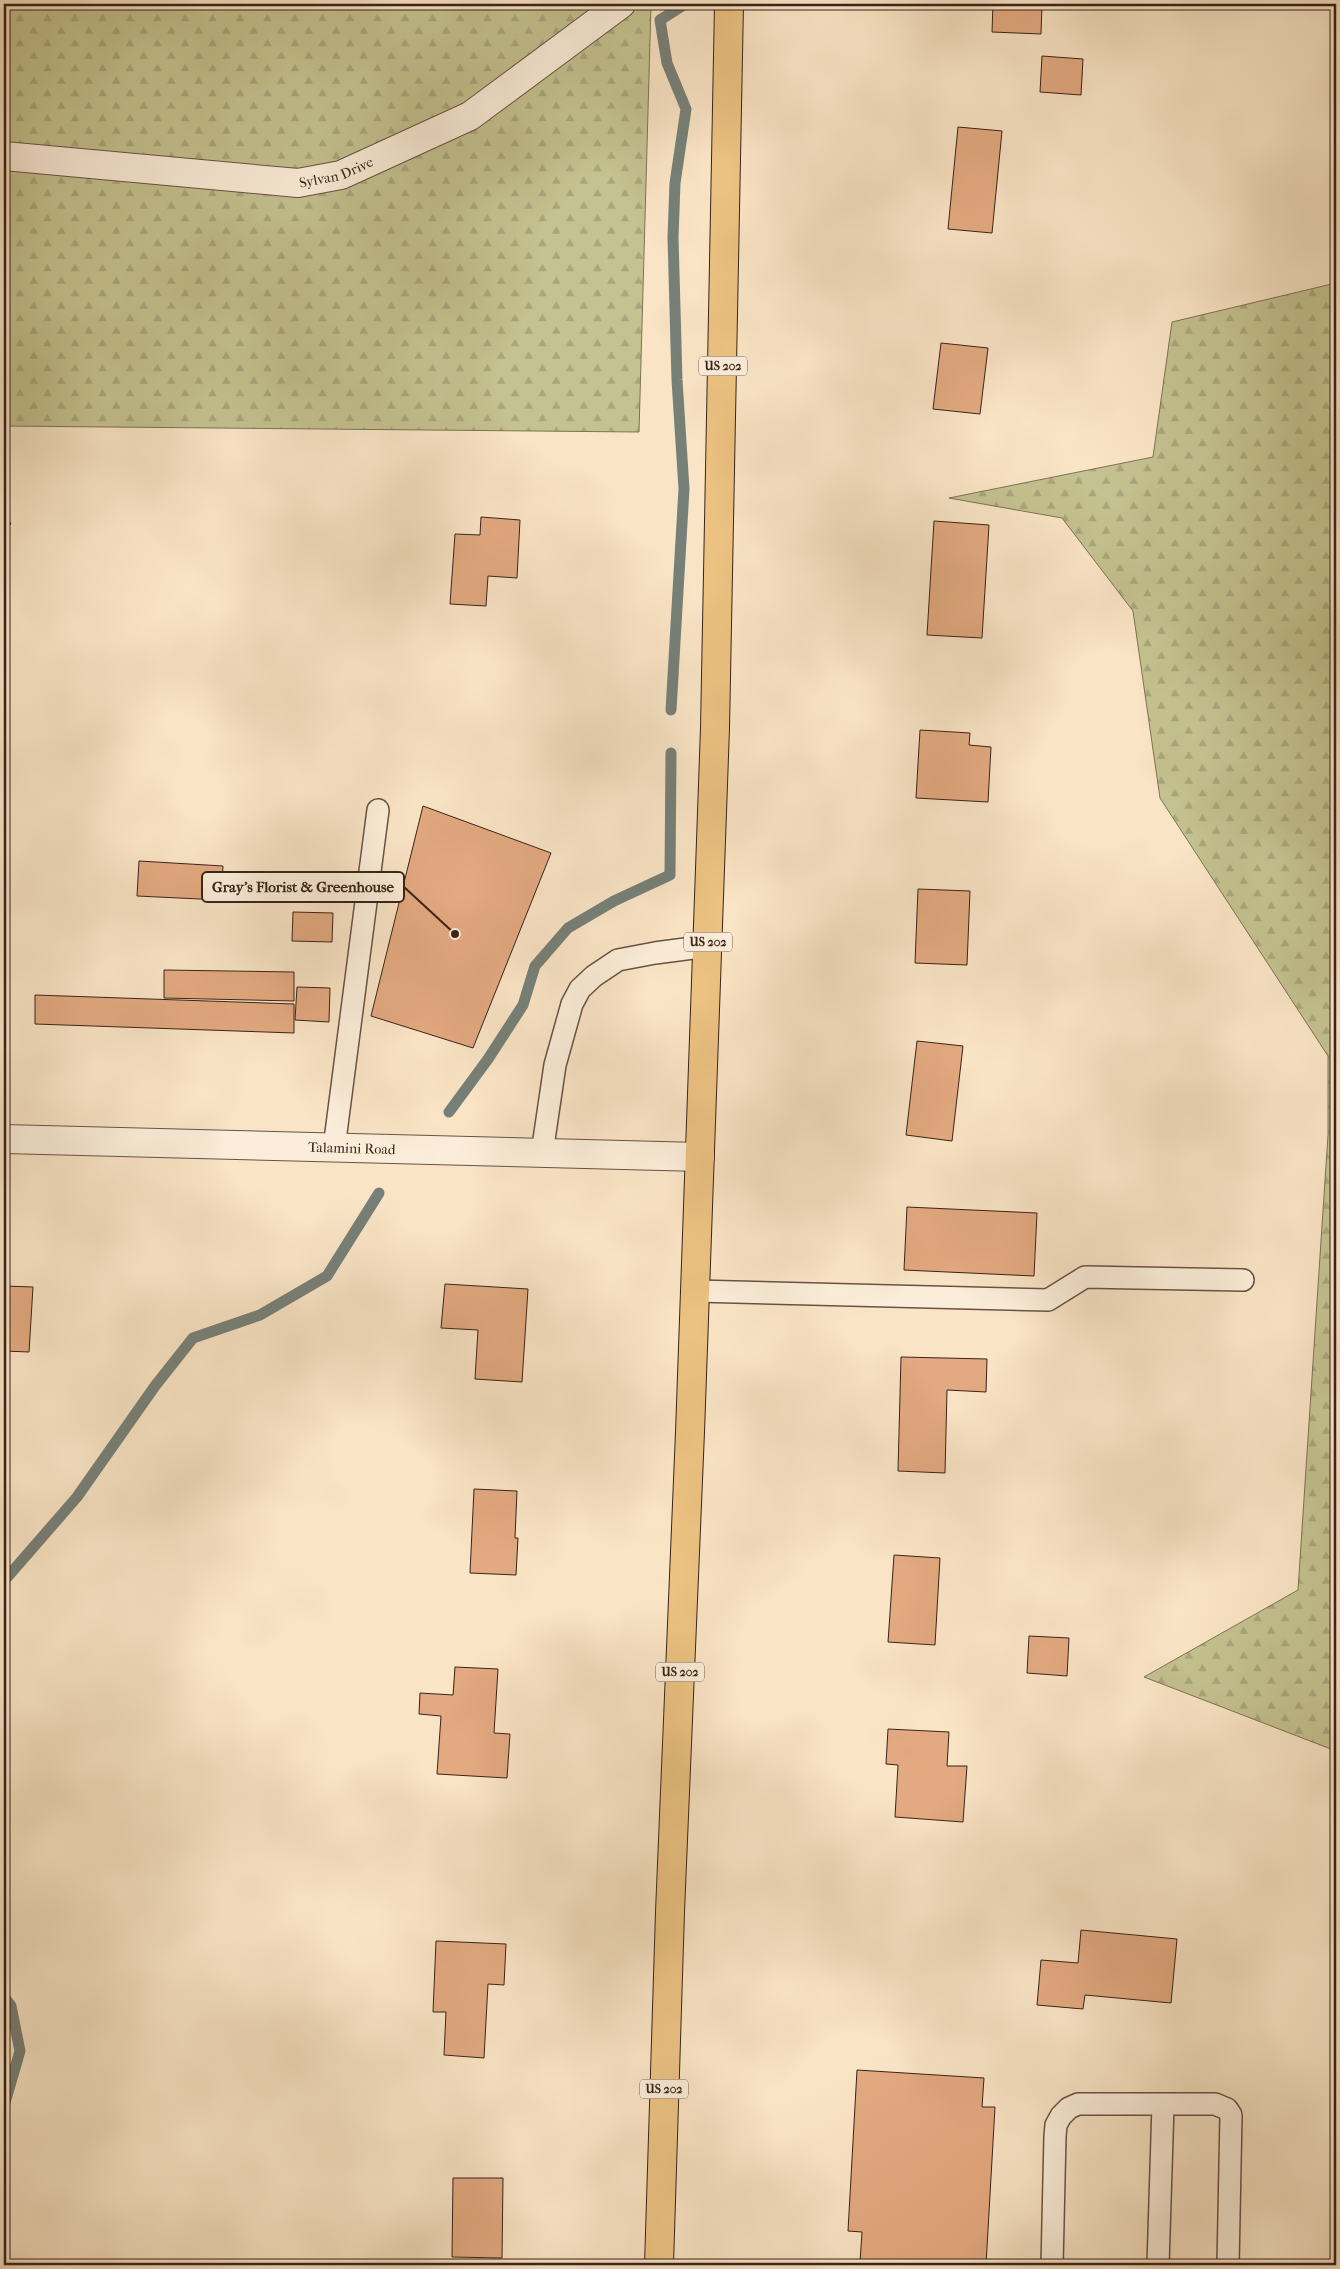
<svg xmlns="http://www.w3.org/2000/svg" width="1340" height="2269" font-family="'IM FELL French Canon',serif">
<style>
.forest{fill:url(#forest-firs);stroke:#7e7254}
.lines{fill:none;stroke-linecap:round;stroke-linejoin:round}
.stream{stroke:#768078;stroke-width:11}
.building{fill:#e3a980;stroke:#392219}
.service-casing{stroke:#695244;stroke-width:24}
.minor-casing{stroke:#695244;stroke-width:30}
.tertiary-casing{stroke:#695244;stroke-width:30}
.trunk-casing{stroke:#392219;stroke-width:30}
.service{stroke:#fbedd9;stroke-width:21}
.minor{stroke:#fbedd9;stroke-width:28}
.tertiary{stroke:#fbedd9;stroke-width:28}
.trunk{stroke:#ecc282;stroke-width:28}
.labels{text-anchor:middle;stroke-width:4;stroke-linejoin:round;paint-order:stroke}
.shield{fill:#fbedd9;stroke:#735f53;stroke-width:1}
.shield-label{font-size:12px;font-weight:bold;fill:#392219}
.street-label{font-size:14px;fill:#392219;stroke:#fbedd9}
.leader{fill:none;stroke:#392219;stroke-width:2}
.callout-dot{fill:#392219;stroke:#fbedd9;stroke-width:2}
.callout{fill:#fbedd9;stroke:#392219;stroke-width:2}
.callout-label{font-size:15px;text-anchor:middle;font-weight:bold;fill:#392219}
</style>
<defs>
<pattern id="forest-firs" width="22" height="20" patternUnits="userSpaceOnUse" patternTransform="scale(1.25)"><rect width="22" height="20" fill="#c4c290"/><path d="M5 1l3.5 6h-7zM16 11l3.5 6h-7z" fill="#a9a67c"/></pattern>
</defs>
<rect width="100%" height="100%" fill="#f9e4c5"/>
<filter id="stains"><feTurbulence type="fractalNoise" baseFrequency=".004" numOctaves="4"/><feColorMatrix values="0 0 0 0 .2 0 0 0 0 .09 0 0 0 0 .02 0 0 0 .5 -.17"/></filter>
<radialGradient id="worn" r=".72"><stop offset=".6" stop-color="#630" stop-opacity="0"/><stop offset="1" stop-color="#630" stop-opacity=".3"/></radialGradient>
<!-- forest -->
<g class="forest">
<polygon points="4,4 651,4 639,432 4,426"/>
<polygon points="1336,283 1336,1751 1144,1677 1298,1590 1328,1135 1328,1056 1160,798 1133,611 1062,518 949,498 1153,457 1172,322"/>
</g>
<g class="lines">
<!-- stream -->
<g class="stream">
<polyline points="671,710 684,489 677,380 673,237 675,183 686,109 667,63 660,20 685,4"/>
<polyline points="449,1112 488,1059 523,1005 535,966 568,928 614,901 670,875 671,753"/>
<polyline points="4,1581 77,1497 155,1386 193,1338 260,1315 327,1276 379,1193"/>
<polyline points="4,1997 11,2006 20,2051 4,2106"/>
</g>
</g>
<!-- building -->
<g class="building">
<polygon points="993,4 1042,4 1041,34 992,32"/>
<polygon points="1042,56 1083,59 1081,95 1040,92"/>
<polygon points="958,127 1002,131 992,233 948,229"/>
<polygon points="941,343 988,348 980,414 933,409"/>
<polygon points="4,513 11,524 4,530"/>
<polygon points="481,517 520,520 517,578 488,576 486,606 450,604 455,534 480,535"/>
<polygon points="934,521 989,525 982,638 927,635"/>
<polygon points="920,730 970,733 969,745 991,747 988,802 916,798"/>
<polygon points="423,806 551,853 473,1048 371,1016"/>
<polygon points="139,861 223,866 221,900 137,896"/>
<polygon points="918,889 970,891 967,965 915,963"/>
<polygon points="293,912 333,913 332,942 292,941"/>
<polygon points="164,970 294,972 294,1001 164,998"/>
<polygon points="297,987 330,988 329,1022 295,1020"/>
<polygon points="35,995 294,1004 294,1033 35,1024"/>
<polygon points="917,1041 963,1046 952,1141 906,1135"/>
<polygon points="907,1207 1037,1213 1034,1276 904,1270"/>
<polygon points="445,1284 528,1289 522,1382 475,1379 478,1330 441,1328"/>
<polygon points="4,1286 33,1287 29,1352 4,1351"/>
<polygon points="901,1357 987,1359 986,1392 947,1390 945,1473 898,1471"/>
<polygon points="474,1489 517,1491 515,1538 518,1538 516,1575 470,1573"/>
<polygon points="894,1555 940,1558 935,1645 888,1642"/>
<polygon points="1029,1636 1069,1638 1067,1676 1027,1673"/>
<polygon points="455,1667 498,1669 494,1733 510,1734 507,1778 437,1774 441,1716 419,1714 420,1693 453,1695"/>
<polygon points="888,1729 949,1732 947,1766 967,1766 963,1822 895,1817 898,1765 886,1764"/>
<polygon points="1081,1930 1177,1939 1171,2003 1085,1995 1083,2009 1037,2005 1041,1960 1078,1963"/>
<polygon points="436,1941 506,1944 504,1985 488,1984 484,2058 444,2055 446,2012 433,2012"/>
<polygon points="857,2070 984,2078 982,2107 995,2107 986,2265 917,2265 860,2262 862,2232 848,2231"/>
<polygon points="453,2178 503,2178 502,2258 452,2257"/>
</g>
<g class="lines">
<!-- service casing -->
<g class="service-casing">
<g id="service">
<polyline points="334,1148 378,810"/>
<polyline points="542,1153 555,1065 572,1004 580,989 594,976 618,960 655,953 708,946"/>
<polyline points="696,1291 1048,1300 1085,1277 1243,1280"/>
<polyline points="1052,2265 1055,2136 1056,2125 1061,2116 1069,2108 1078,2104 1215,2104 1227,2109 1231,2115 1228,2265"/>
<polyline points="1158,2265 1163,2105"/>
</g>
</g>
<!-- minor casing -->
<g class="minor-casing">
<g id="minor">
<path id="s1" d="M4 156 298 183 341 175 470 116 621 4"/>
</g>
</g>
<!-- tertiary casing -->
<g class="tertiary-casing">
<g id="tertiary">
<path id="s2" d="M4 1139 700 1157"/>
</g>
</g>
<!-- trunk casing -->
<g class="trunk-casing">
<polyline id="trunk" points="659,2265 670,1912 690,1432 715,728 729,4"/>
</g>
<!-- service -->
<use href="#service" class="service"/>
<!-- minor -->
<use href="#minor" class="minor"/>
<!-- tertiary -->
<use href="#tertiary" class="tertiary"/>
<!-- trunk -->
<use href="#trunk" class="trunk"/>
</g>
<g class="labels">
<!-- shield labels -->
<g class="shield">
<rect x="699" y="356.5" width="48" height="19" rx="4"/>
<rect x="684" y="932.5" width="48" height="19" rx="4"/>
<rect x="656" y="1662.5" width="48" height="19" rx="4"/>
<rect x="640" y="2079.5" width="48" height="19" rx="4"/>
</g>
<g class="shield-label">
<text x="723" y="370">US 202</text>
<text x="708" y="946">US 202</text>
<text x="680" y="1676">US 202</text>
<text x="664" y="2093">US 202</text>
</g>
<!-- street labels -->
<g class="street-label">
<text dy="5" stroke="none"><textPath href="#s1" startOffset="335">Sylvan Drive</textPath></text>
<text dy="5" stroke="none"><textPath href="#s2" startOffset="348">Talamini Road</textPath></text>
</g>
</g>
<!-- callouts -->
<path class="leader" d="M455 934L404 887"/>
<circle class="callout-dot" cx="455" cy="934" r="5"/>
<rect class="callout" x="202" y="872" width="202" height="30" rx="5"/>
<g class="callout-label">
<text x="303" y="892">Gray's Florist &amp; Greenhouse</text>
</g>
<!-- margin -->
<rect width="1340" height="2269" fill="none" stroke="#f9e4c5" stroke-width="20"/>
<rect x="5" y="5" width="1330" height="2259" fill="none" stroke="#392219" stroke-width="2.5"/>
<rect x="10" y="10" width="1320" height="2249" fill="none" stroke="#392219"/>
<rect width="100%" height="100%" filter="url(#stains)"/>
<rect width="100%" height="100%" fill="url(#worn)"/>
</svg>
